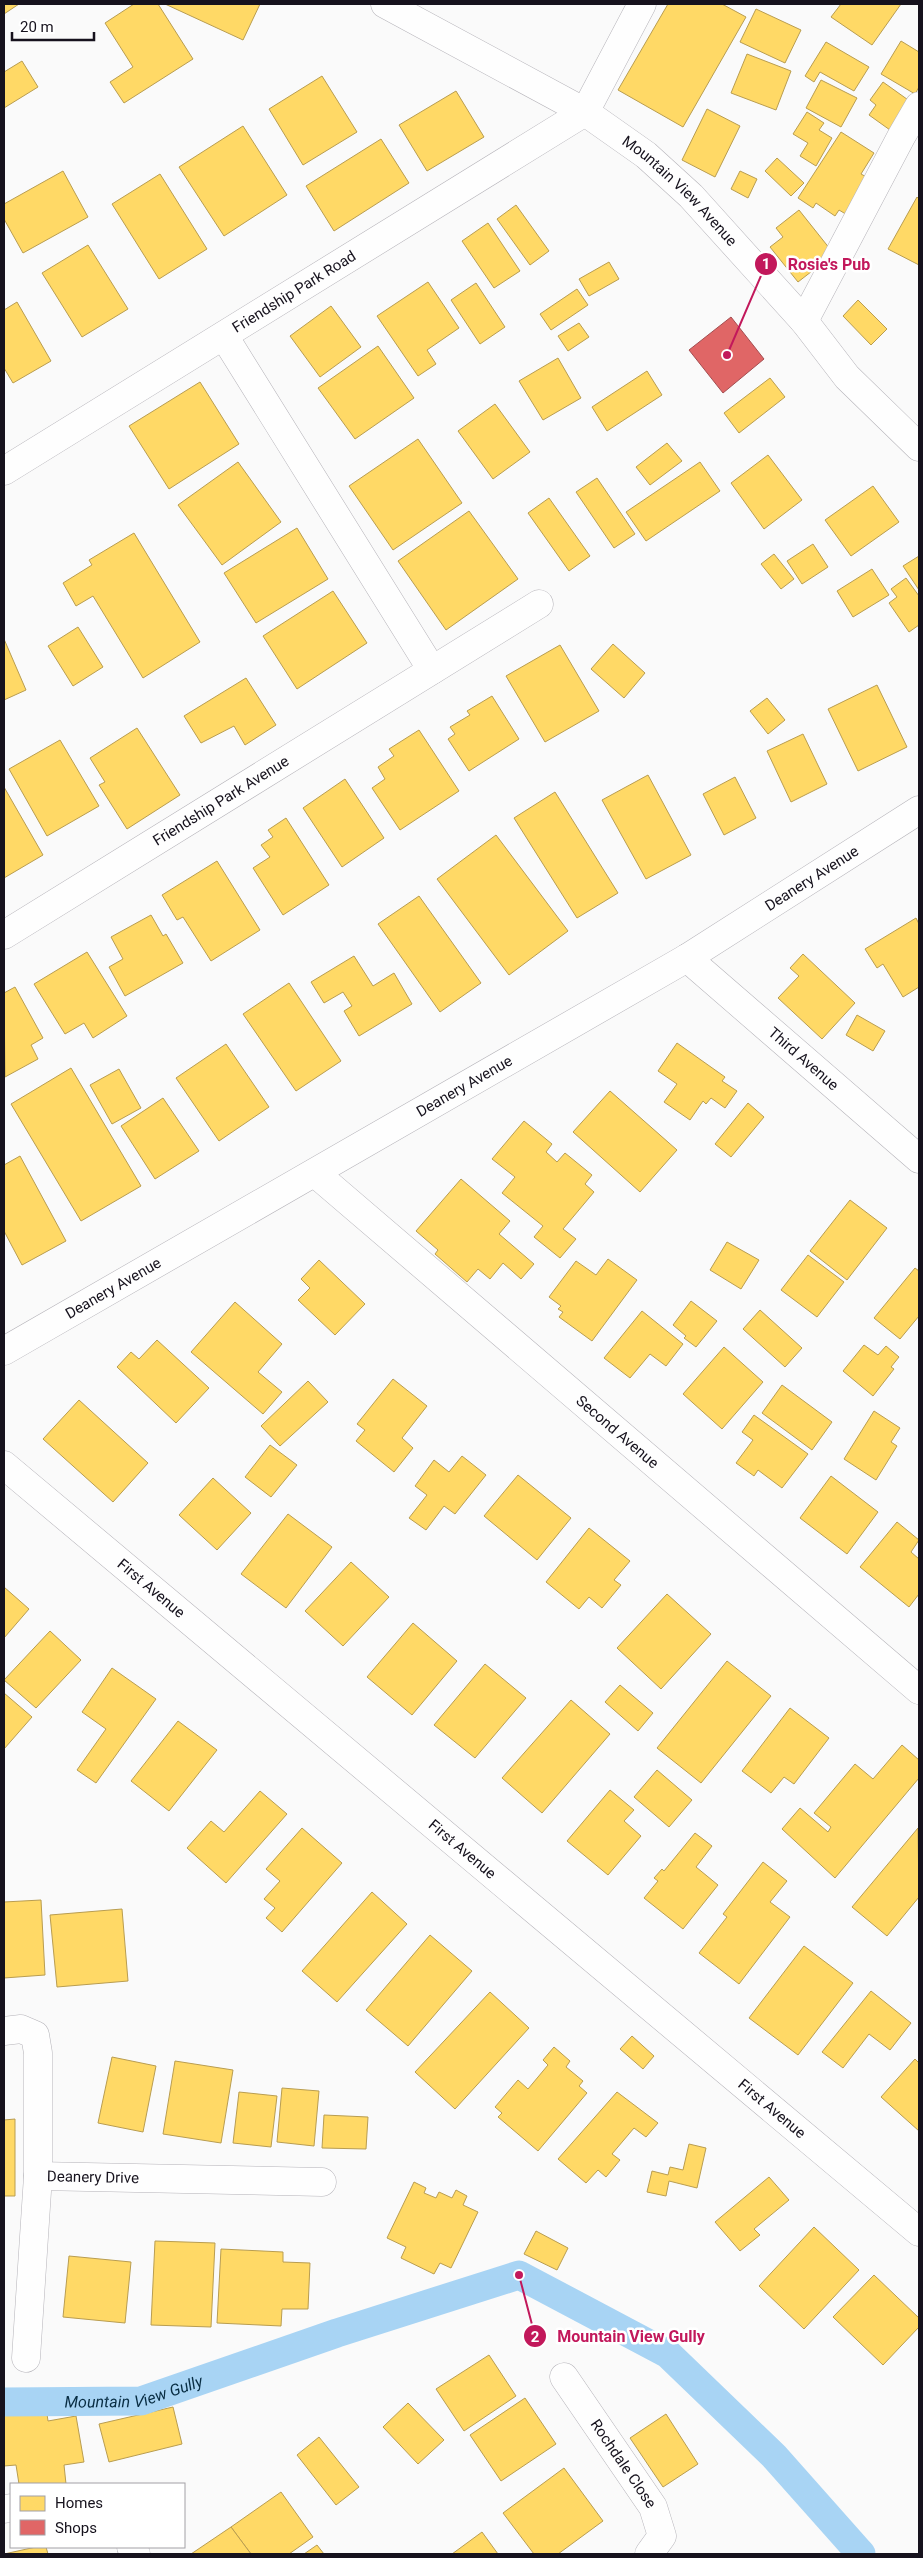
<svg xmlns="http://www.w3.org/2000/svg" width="923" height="2558" font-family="Roboto,sans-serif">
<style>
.homes{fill:#ffd966;stroke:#b99d50}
.shops{fill:#e06666;stroke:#a34d50}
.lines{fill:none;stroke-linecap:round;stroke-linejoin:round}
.canal{stroke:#a8d4f4;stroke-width:29}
.minor-casing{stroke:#b5b3b9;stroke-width:29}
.major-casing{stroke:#b5b3b9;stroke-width:29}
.minor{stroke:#fefefe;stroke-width:28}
.major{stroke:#fefefe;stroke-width:28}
.labels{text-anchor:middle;stroke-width:5;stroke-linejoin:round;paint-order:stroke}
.street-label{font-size:15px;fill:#16121d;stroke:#fff}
.water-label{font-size:16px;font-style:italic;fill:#082d43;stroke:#fff}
.leader{fill:none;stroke:#c2185b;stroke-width:2}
.callout-dot{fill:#c2185b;stroke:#fff;stroke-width:2}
.mark-label{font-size:15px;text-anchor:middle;font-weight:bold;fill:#fff}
.callout-label{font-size:16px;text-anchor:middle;font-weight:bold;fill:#c2185b;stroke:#fff;stroke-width:5;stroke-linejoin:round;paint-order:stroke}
</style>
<rect width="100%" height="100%" fill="#fafafa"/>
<!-- homes -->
<g class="homes">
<polygon points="4,4 19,4 4,14"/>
<polygon points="134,4 158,4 193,59 124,103 110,82 133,67 105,23"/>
<polygon points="165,4 260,4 243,40"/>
<polygon points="668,4 722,4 746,17 683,127 618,90"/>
<polygon points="841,4 901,4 872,45 831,17"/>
<polygon points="756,9 801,30 785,63 740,42"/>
<polygon points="901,41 919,52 919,87 915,94 881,74"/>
<polygon points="826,42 869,67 854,91 820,72 814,82 805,76"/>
<polygon points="747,54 791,71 776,110 731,93"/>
<polygon points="22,61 38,87 4,108 4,72"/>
<polygon points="322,76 357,132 303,165 269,109"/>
<polygon points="821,80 857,98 841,127 806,108"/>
<polygon points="883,82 911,102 890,130 869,115 876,105 870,100"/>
<polygon points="456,91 484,137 427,171 399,125"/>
<polygon points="707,109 740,126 715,177 682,160"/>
<polygon points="807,112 824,123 819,130 832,138 816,166 800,156 808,143 793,134"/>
<polygon points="243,126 287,195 224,236 179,167"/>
<polygon points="841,132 874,153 861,174 872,180 849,216 839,210 835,216 816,203 813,208 798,198"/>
<polygon points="381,139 409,183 334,231 306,186"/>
<polygon points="777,158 804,183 791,196 765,171"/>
<polygon points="63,171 88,217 23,253 4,219 4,204"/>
<polygon points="740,171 757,179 748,198 731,189"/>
<polygon points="160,174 207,249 159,279 112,204"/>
<polygon points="917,197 919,199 919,265 888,249"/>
<polygon points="516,205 549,251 530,265 497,219"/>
<polygon points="799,210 834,254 798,282 770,247 783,237 776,228"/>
<polygon points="488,223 520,271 494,288 462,241"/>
<polygon points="88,245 128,309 82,337 42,273"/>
<polygon points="609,262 619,279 589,296 579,279"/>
<polygon points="428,282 459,328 427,350 436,364 418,376 377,316"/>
<polygon points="476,283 505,327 480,344 451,300"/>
<polygon points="577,289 588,305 551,330 540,314"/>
<polygon points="858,300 887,329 871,345 843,316"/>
<polygon points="17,302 51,361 13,383 4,368 4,310"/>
<polygon points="331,306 361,347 320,377 290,336"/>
<polygon points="579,323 589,337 568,351 558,336"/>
<polygon points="378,346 414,398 355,439 318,388"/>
<polygon points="558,358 581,398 543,420 519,381"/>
<polygon points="647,371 662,395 607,431 592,407"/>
<polygon points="770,378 785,397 739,433 724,413"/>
<polygon points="200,382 239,444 169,489 129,426"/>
<polygon points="495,404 530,452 493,479 458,431"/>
<polygon points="418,439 462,503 393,550 349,486"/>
<polygon points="667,443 682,461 650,485 636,467"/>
<polygon points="768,455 802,500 764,529 731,483"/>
<polygon points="238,462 281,522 222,565 178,505"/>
<polygon points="700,462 720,491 646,541 626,512"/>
<polygon points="597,478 635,534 614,548 576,492"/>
<polygon points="873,486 899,522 851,556 825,520"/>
<polygon points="549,498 590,556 569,571 528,513"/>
<polygon points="469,511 518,579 446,630 398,561"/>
<polygon points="297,528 328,579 256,623 224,573"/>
<polygon points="134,533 200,642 143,678 93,596 76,606 63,583 92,565 89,560"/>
<polygon points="813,544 828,567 802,584 787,561"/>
<polygon points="774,554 794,579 781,589 761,564"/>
<polygon points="919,556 919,590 903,566"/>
<polygon points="872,569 889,595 853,617 837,591"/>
<polygon points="906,578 919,596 919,625 909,632 889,603 897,597 891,589"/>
<polygon points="333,591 367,643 297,689 263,636"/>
<polygon points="78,627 103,667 73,686 48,646"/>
<polygon points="4,639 26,690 4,700"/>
<polygon points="613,644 645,673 624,698 591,669"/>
<polygon points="560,645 599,711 545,742 506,676"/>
<polygon points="246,678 276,725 245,745 234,726 201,743 184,716"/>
<polygon points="877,685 907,747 858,771 828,709"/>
<polygon points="492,696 519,739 469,771 448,739 455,734 450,727 470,715 467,711"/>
<polygon points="767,698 785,720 768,734 750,711"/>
<polygon points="137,728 180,795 127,829 99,785 105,782 90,758"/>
<polygon points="419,730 459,791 400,830 372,788 385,779 378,767 394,756 389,749"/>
<polygon points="803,734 827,784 791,802 767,751"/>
<polygon points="60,740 99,806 47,836 9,769"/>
<polygon points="648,775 691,855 646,879 602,800"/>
<polygon points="735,777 756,818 724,835 703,794"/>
<polygon points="345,779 384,838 342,867 303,808"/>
<polygon points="4,787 43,855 4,878"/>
<polygon points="555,792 618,893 577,918 514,818"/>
<polygon points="286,818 329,885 283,915 253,868 270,857 261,845 273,837 268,830"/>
<polygon points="496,835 568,931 509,975 437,879"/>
<polygon points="217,861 260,930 211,961 183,917 177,920 162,895"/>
<polygon points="419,896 481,983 440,1012 378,924"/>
<polygon points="151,915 163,936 166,934 183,963 125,996 109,967 123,959 111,937"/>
<polygon points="916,918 919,924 919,987 903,997 883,964 877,968 865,949"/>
<polygon points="87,952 127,1016 93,1038 84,1023 65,1034 34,984"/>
<polygon points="803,954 855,1003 822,1039 778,998 799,976 790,968"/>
<polygon points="354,956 373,986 394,973 412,1004 359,1036 344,1011 352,1006 343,992 324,1003 311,982"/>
<polygon points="289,983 341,1061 296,1091 243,1014"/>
<polygon points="15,987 43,1038 31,1045 38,1059 5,1077 4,993"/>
<polygon points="857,1015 885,1031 873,1051 846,1035"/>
<polygon points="677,1043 725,1077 722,1081 737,1091 725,1108 711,1098 706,1104 703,1101 690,1120 664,1102 677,1084 658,1071"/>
<polygon points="226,1044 269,1107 219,1141 176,1078"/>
<polygon points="71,1068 141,1186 81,1221 11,1104"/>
<polygon points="119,1069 141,1108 112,1124 90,1085"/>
<polygon points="610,1091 677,1150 640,1192 573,1132"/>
<polygon points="163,1098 199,1151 155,1179 121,1126"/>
<polygon points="748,1103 764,1117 731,1157 715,1144"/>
<polygon points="524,1121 552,1144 546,1152 557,1162 565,1153 592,1175 585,1184 594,1192 563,1229 576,1239 560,1258 534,1237 543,1226 502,1193 515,1177 492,1159"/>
<polygon points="20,1156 66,1241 22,1265 4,1231 4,1165"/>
<polygon points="461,1179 510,1221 499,1234 534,1264 521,1279 503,1263 490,1279 478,1269 467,1282 435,1254 438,1250 416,1231"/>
<polygon points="850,1200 887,1228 847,1280 810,1251"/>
<polygon points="727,1242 759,1260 741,1289 710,1270"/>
<polygon points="808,1255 844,1282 817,1317 781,1290"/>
<polygon points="608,1259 637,1280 592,1341 559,1317 563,1312 558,1309 561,1306 549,1297 576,1261 596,1275"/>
<polygon points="319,1260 365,1304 335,1335 298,1300 310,1288 301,1279"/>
<polygon points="915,1268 919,1271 919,1316 900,1339 874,1318"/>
<polygon points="691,1301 717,1321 696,1347 684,1338 686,1336 673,1325"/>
<polygon points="235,1302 282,1344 258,1372 282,1392 263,1414 191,1352"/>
<polygon points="760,1310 802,1348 785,1367 743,1329"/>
<polygon points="642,1311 683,1344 666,1366 650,1354 630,1378 604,1358"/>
<polygon points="157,1340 209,1388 176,1423 117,1367 131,1352 139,1359"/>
<polygon points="864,1345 878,1355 886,1346 899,1357 891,1367 894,1369 873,1396 843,1371"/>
<polygon points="724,1347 763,1382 722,1429 683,1394"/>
<polygon points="393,1379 427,1406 402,1438 413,1448 394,1472 356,1441 365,1430 357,1424"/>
<polygon points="308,1381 328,1402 280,1446 261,1426"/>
<polygon points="782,1385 832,1422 812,1450 762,1413"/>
<polygon points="79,1400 148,1463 113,1502 43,1439"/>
<polygon points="874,1411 900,1428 891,1442 897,1446 876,1480 844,1459"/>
<polygon points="754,1415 808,1454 782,1488 758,1470 754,1476 736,1463 753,1440 742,1432"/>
<polygon points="270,1445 297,1465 271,1497 245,1477"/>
<polygon points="462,1456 486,1475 455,1514 444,1506 426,1530 409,1518 427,1495 415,1486 434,1460 449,1472"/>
<polygon points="518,1475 571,1518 537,1560 484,1516"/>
<polygon points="831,1476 878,1512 847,1554 800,1518"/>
<polygon points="213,1478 251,1513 217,1550 179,1515"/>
<polygon points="288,1514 332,1547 286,1608 241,1574"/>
<polygon points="897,1522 919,1540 911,1552 919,1559 919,1594 909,1607 860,1567"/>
<polygon points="589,1528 630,1561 614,1580 621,1585 602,1608 589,1597 579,1609 546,1582"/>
<polygon points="351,1562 389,1597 343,1646 305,1611"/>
<polygon points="4,1587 29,1609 4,1638"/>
<polygon points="667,1594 711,1634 661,1689 617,1648"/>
<polygon points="413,1623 457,1661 412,1715 367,1677"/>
<polygon points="50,1631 81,1660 36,1708 4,1680"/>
<polygon points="727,1661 771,1696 701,1783 657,1748"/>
<polygon points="485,1664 526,1698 475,1758 434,1725"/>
<polygon points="112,1668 156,1699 96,1783 77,1770 106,1729 82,1712"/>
<polygon points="620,1685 653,1713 638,1731 605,1702"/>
<polygon points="4,1693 32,1717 4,1749"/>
<polygon points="571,1700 610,1734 542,1813 502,1778"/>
<polygon points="790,1708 829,1738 794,1784 784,1777 771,1793 742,1771"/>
<polygon points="178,1721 217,1750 169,1811 131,1781"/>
<polygon points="902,1745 919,1760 919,1778 835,1878 782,1829 800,1808 828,1832 831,1827 814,1813 855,1764 873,1779"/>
<polygon points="657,1770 692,1800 669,1827 634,1797"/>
<polygon points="610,1790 634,1810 624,1821 641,1836 608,1875 567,1841"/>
<polygon points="260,1791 287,1814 226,1883 187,1848 211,1821 224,1832"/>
<polygon points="302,1828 342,1863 282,1932 266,1918 275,1908 264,1899 280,1881 266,1869"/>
<polygon points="918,1828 919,1897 887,1936 852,1907"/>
<polygon points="695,1833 712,1846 696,1867 718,1885 683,1929 644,1898 658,1881 654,1878 662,1869 664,1871"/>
<polygon points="763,1862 787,1881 770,1902 790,1917 739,1984 699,1953 727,1917 723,1914"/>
<polygon points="372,1892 407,1924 337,2002 302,1971"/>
<polygon points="41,1900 45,1975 4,1978 4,1902"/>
<polygon points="122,1909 128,1981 57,1987 50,1915"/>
<polygon points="430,1935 472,1971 408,2046 366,2010"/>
<polygon points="804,1946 853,1983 798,2055 749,2018"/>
<polygon points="871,1991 911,2023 890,2050 869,2034 843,2068 822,2052"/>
<polygon points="490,1992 529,2028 455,2109 415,2072"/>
<polygon points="632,2036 654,2056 643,2069 620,2049"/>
<polygon points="554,2047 570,2061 566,2067 583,2081 579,2086 587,2093 538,2151 498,2117 502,2113 495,2107 518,2080 528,2089 548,2065 543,2060"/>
<polygon points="112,2057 156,2066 143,2132 98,2123"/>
<polygon points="915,2059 919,2063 919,2131 881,2097"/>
<polygon points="175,2061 233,2070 221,2143 163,2134"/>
<polygon points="282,2088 319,2091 314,2146 277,2142"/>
<polygon points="239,2092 277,2096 271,2147 233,2143"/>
<polygon points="617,2092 658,2123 646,2137 634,2128 612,2154 620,2160 606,2177 598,2170 586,2183 558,2159"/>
<polygon points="324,2115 368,2117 366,2149 322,2148"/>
<polygon points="15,2119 15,2196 4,2196 4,2120"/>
<polygon points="689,2144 706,2148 697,2188 669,2181 666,2196 647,2192 652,2171 668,2175 670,2167 683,2170"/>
<polygon points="769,2177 789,2200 754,2229 760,2235 740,2251 715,2222"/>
<polygon points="414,2182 426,2188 424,2193 436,2198 439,2192 452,2198 456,2190 467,2196 463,2205 478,2212 451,2268 440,2263 434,2274 401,2258 406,2247 387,2238"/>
<polygon points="814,2227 859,2270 804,2329 759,2286"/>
<polygon points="536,2231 568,2248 557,2270 524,2254"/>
<polygon points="155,2241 215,2243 211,2327 151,2325"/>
<polygon points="221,2249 283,2252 283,2262 310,2263 308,2309 282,2309 281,2326 217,2323"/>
<polygon points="69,2256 131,2262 125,2323 63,2317"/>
<polygon points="874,2275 919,2318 919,2327 883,2365 833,2317"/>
<polygon points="489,2355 516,2396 464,2431 436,2389"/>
<polygon points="525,2398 556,2444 501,2481 470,2435"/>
<polygon points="408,2403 444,2440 418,2464 383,2427"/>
<polygon points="46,2407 48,2421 76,2416 84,2462 64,2465 66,2484 19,2484 16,2465 4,2466 4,2409 9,2408 9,2412"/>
<polygon points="173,2407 182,2444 109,2462 99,2424"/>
<polygon points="666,2414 698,2464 663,2487 630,2438"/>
<polygon points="319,2437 359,2487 336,2505 297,2455"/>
<polygon points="564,2468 603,2521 558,2554 534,2554 503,2513"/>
<polygon points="281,2492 313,2537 289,2554 251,2554 231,2527"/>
<polygon points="231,2527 251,2554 191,2554"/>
<polygon points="482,2532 498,2554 452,2554"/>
<polygon points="317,2545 324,2554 304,2554"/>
<polygon points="36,2547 46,2547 48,2554 4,2554"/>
</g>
<!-- shops -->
<polygon class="shops" points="731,317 764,359 723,393 689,350"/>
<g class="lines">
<!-- canal -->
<path class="canal" id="s1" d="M4 2402 141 2401 337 2333 519 2275 668 2354 774 2456 861 2554"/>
<!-- minor casing -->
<g class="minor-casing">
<g id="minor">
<polyline points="804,321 901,137 919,106"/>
<polyline points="224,336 432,670"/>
<path id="s2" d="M4 471 585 112 642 4"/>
<path id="s3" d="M4 935 539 604"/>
<path id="s4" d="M687 958 919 1159"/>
<path id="s5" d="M315 1173 919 1690"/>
<path id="s6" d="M4 1351 687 958 919 810"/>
<path id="s7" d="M4 1465 919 2232"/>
<polyline points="4,2031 21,2029 35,2035 38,2053 38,2176 26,2358"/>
<path id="s8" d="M38 2176 322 2182"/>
<path id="s9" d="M564 2377 653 2507 662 2536 649 2554"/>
<polyline points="4,2509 11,2508"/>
<polyline points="131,2547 136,2554"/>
</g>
</g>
<!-- major casing -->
<g class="major-casing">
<g id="major">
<path id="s10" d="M385 4 585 112 646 155 691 196 804 321 847 377 919 447"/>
</g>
</g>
<!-- minor -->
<use href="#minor" class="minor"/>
<!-- major -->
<use href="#major" class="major"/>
</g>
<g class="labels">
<!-- street labels -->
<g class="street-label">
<text dy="5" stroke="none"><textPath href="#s10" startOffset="351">Mountain View Avenue</textPath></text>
<text dy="5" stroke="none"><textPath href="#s2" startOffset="341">Friendship Park Road</textPath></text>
<text dy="5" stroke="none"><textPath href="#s3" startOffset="255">Friendship Park Avenue</textPath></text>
<text dy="5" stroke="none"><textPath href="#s6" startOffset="936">Deanery Avenue</textPath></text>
<text dy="5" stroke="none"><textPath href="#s4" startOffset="154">Third Avenue</textPath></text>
<text dy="5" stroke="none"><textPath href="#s6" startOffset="531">Deanery Avenue</textPath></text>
<text dy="5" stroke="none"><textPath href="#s6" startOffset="126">Deanery Avenue</textPath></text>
<text dy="5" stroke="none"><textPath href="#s5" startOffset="398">Second Avenue</textPath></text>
<text dy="5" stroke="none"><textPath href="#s7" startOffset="192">First Avenue</textPath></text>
<text dy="5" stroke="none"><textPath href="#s7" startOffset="598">First Avenue</textPath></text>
<text dy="5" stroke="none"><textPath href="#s7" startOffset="1002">First Avenue</textPath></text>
<text dy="5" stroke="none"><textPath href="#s8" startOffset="55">Deanery Drive</textPath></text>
<text dy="5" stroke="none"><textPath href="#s9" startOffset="105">Rochdale Close</textPath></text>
</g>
<!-- water labels -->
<g class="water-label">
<text dy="6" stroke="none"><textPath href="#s1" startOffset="131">Mountain View Gully</textPath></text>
</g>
</g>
<!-- callouts -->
<path class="leader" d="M727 355L766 264M519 2275L535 2336"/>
<g class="callout-dot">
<circle cx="727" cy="355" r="5"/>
<circle cx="519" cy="2275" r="5"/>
<circle cx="766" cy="264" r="12"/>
<circle cx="535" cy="2336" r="12"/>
</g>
<g class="mark-label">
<text x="766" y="269">1</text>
<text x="535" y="2342">2</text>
</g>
<g class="callout-label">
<text x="829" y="270">Rosie's Pub</text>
<text x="631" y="2342">Mountain View Gully</text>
</g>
<!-- border -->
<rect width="923" height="2558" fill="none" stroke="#16121d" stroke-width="10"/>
<!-- legend -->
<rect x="10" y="2483" width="175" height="65" fill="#ffffff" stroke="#a2a0a5"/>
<rect x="20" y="2496" width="25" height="15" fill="#ffd966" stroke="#a2a0a5"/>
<text x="55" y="2508" font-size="15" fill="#16121d">Homes</text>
<rect x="20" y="2520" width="25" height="15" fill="#e06666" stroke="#a2a0a5"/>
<text x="55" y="2533" font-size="15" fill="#16121d">Shops</text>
<!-- scale -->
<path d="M12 32v8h82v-8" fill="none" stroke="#16121d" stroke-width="2.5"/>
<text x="20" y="32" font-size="15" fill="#16121d" stroke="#ffffff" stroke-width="4" paint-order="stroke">20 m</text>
</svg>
